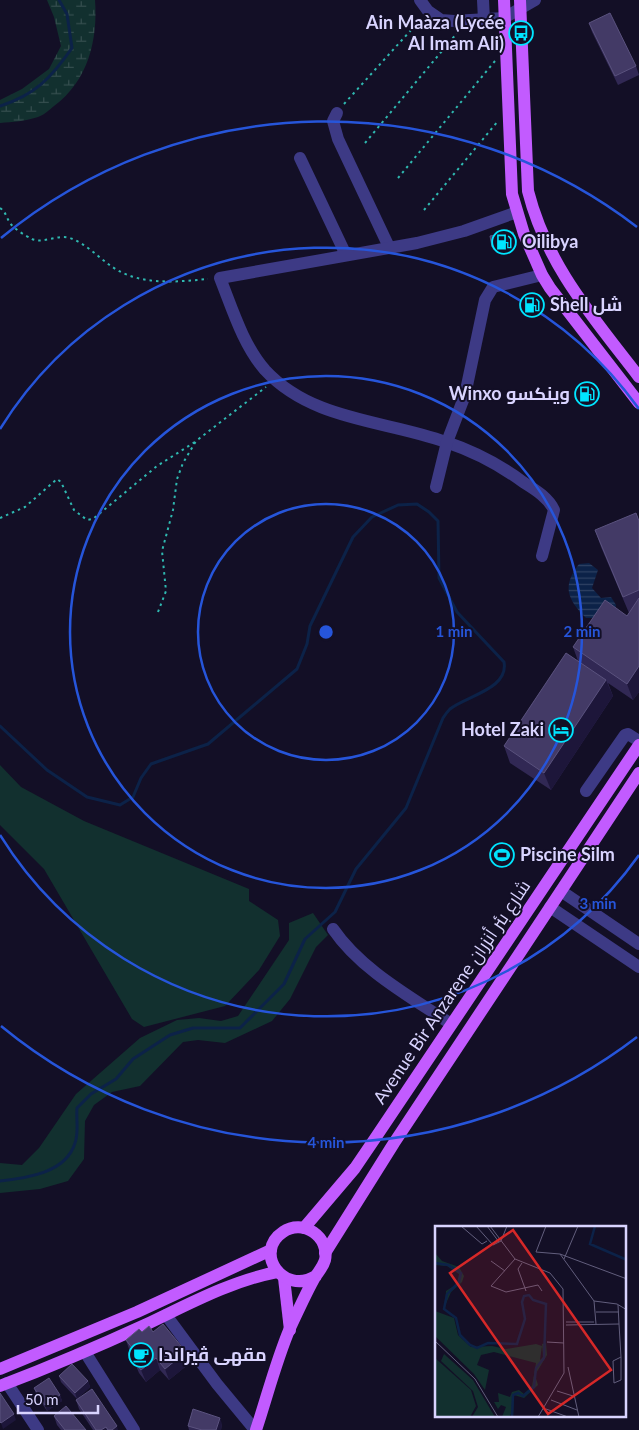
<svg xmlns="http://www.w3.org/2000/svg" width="639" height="1430" font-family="Lato,Cairo,sans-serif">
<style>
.grass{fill:#12302f}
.wetland{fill:url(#wetland-marsh)}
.water{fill:url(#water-rules)}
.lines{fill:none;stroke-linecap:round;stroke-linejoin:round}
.stream{stroke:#0c2248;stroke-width:3}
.path{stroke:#2fb8b0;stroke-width:2;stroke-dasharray:2.5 4;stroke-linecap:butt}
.minor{stroke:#3d3a85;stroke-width:12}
.major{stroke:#c25bff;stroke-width:12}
.wall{fill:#312854}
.shaded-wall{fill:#1d163a}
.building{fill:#433a66;stroke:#5a527e}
.ring{fill:none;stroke:#2655da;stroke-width:2.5}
.labels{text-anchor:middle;stroke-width:4;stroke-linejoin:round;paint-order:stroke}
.poi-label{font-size:18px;font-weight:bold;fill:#d9d4ff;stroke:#130f26;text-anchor:start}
.street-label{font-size:18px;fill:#d9d4ff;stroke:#130f26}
.inset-river{fill:none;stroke:#0c2248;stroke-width:2.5}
.inset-road{fill:none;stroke:#625e7d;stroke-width:1}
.view{fill:#d62828;fill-opacity:0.15;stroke:#d62828;stroke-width:2.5}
.inset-edge{fill:none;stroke:#d9d4ff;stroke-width:2.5}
.centre{fill:#2655da;stroke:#130f26;stroke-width:2.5}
.ring-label{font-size:15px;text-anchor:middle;font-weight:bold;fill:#2655da;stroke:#130f26;stroke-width:4;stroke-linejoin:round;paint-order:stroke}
</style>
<defs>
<pattern id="wetland-marsh" width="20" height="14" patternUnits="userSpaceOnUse" patternTransform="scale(1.25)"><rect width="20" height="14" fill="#12302f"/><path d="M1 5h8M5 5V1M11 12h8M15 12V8" fill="none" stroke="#344d4e"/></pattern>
<pattern id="water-rules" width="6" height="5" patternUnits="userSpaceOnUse" patternTransform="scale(1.25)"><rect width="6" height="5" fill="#0c2248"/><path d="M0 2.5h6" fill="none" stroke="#2f4163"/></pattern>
</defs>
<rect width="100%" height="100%" fill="#130f26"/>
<!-- grass -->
<g class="grass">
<polygon points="0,765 21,787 84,821 249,889 249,901 278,920 280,936 259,970 225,1006 144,1027 132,1019 44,869 0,825"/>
<polygon points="313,913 328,935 316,947 290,999 272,1021 225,1043 198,1040 183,1042 140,1086 112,1092 94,1105 85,1121 84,1159 68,1181 40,1189 0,1193 0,1163 22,1165 39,1148 76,1094 140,1038 177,1020 199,1018 221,1021 238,1016 289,940 289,923"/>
</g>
<!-- wetland -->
<path class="wetland" d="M47 0H95C98 40 88 81 54 106 49 110 44 115 38 117 26 121 12 122 0 123V100L22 89 49 69 61 46 54 17Z"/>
<!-- water -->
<path class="water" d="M589 563 598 570 592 588 601 598 611 597 616 605 615 612 603 618H586C567 599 562 586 579 564Z"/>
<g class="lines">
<!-- stream -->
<g class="stream">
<path d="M0 106C35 95 51 78 72 48L67 14 59 0"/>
<path d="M0 726 47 770 87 797 120 805 133 797 141 778 151 764 208 744 297 669 307 644 310 626 353 537 372 517 398 505 417 504 429 512 438 521 439 578 457 612 504 662C509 689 466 696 450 709 448 711 445 715 443 718L406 808 356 869 335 912 305 939 284 984 240 1028H193L170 1035 133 1059 116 1079 91 1094 77 1108C76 1119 79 1133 75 1143 66 1173 27 1178 0 1181"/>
</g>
<!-- path -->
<g class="path">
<polyline points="344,104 421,19"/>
<polyline points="365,143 457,33"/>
<polyline points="398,178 495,61"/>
<path d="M0 208C6 212 6 217 10 223 14 229 26 236 32 239 44 244 57 234 70 238 85 243 98 257 111 266 139 286 175 282 208 279"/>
<polyline points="424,210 498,121"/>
<polyline points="0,518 25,507 57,479 61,482 74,510 87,520 93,519 157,466 195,442"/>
<polyline points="158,612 166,591 162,551 173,510 177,479 183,463 196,441 266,387"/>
</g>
<!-- minor -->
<g class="minor">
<polyline points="420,0 428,11 441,20 454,21 504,18 535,0"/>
<polyline points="483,0 484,20"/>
<polyline points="337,113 333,121 338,139 389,247"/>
<polyline points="300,158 346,255"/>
<path d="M517 212 464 231 417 243 220 278C232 308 243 345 265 370 312 421 385 420 446 442 473 451 500 465 523 482 534 489 548 497 554 510L542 556"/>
<polyline points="436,487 447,442 465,395 485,300 493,287 542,275"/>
<polyline points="586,791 625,735 628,734 639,741"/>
<polyline points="561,891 639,944"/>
<polyline points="550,907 639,967"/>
<path d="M333 929C361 970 411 997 451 1024"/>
<polyline points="166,1315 217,1384 255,1430"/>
<polyline points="85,1352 134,1430"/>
<polyline points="7,1383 38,1430"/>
</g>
<!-- major -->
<g class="major">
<polyline points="504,0 512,194 524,234 542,275 550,288 639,403"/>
<path d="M520 0 528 191C547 266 593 317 639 377"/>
<polyline points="304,1228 355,1168 376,1137 639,745"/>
<polyline points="325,1253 394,1143 639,773"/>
<polyline points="284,1278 290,1330"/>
<polyline points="0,1369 137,1312 271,1250"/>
<path d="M0 1386C50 1367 99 1346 147 1324 189 1304 231 1281 277 1272"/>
<path d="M256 1430C267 1397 276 1361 290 1328 298 1311 306 1293 315 1277 319 1271 323 1267 325 1260 330 1237 303 1218 283 1232 253 1252 283 1296 316 1276"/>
</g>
</g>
<!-- wall -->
<g class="wall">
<polygon points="589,23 636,66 639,75 618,85 592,32"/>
<polygon points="513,232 516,246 493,250 492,247"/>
<polygon points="639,521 639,692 633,700 608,683 613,696 551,790 510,763 504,746 578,661 573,647 627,616 629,613 601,547 595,530"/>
<polygon points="142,1332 153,1332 190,1363 169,1380 160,1370 146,1382 139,1373 134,1361 136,1360 130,1352 126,1340"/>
<polygon points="59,1376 88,1381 90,1387 77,1399 118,1430 93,1430 79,1409 76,1400 77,1399 61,1382"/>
<polygon points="34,1388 60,1395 62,1401 47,1411 36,1394"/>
<polygon points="54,1416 86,1430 61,1430 57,1425"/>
<polygon points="222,1424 221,1430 189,1430 188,1426"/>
</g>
<!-- shaded-wall -->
<g class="shaded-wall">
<polygon points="639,666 639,692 633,700 627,684"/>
<polygon points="606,680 613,696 551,790 544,773"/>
<polygon points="186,1352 190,1363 169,1380 165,1369"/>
<polygon points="156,1358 160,1370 146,1382 141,1370"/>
<polygon points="88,1381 90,1387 77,1399 75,1393"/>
<polygon points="60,1395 62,1401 47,1411 45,1405"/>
<polygon points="14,1414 16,1420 3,1429 1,1423"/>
<polygon points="220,1418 222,1424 221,1430 216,1430"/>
<polygon points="117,1426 118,1430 112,1430"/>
<polygon points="106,1427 107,1430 101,1430"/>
</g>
<!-- building -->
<g class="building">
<polygon points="610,13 636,66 615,76 589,23"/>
<polygon points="513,232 515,243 492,247 490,236"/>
<polygon points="636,513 639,521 639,590 623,597 595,530"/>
<polygon points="639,598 639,666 627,684 573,647 605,600 627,616"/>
<polygon points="566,653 606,680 544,773 504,746"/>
<polygon points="163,1324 186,1352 165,1369 156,1358 141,1370 134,1361 139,1357 126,1340 139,1329 142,1332 149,1326 153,1332"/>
<polygon points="72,1364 88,1381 75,1393 59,1376"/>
<polygon points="49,1378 60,1395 45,1405 34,1388"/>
<polygon points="92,1389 117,1426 112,1430 108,1430 106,1427 101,1430 96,1430 76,1400"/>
<polygon points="0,1393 14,1414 1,1423 0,1422"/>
<polygon points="66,1406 86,1430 65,1430 54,1416"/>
<polygon points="193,1409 220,1418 216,1430 202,1430 188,1426"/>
</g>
<!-- distance rings -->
<g class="ring">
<circle cx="326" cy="632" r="128"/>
<circle cx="326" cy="632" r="256"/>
<path d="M639 855A384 384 0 0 1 0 835M0 429A384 384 0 0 1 639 409"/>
<path d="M637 1037A511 511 0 0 1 1 1026M1 238A511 511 0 0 1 637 227"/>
</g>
<!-- icons -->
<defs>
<g id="bus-ring" transform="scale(1.25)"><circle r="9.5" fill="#130f26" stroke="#00e5ff" stroke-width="1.5"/><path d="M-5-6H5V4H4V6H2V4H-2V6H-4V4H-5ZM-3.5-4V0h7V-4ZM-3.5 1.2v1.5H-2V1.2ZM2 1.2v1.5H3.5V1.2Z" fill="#00e5ff"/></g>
<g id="fuel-ring" transform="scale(1.25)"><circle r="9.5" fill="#130f26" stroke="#00e5ff" stroke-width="1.5"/><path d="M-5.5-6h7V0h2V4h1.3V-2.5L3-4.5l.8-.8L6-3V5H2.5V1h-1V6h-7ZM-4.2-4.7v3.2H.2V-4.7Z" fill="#00e5ff"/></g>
<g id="hotel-ring" transform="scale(1.25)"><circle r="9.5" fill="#130f26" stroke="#00e5ff" stroke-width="1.5"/><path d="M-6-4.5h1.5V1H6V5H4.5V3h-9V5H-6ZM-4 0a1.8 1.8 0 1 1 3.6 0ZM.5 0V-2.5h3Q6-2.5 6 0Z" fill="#00e5ff"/></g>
<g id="stadium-ring" transform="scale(1.25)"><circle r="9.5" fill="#130f26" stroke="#00e5ff" stroke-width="1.5"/><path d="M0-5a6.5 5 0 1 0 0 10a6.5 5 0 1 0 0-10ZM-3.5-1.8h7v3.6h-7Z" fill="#00e5ff"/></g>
<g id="cafe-ring" transform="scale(1.25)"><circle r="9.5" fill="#130f26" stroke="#00e5ff" stroke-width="1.5"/><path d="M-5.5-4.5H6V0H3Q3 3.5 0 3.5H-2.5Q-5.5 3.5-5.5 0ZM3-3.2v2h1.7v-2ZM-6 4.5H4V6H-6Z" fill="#00e5ff"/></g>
</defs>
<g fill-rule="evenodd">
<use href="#bus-ring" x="521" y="33"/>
<use href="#fuel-ring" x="504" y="242"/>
<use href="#fuel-ring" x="532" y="305"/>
<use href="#fuel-ring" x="587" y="394"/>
<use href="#hotel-ring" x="561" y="730"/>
<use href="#stadium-ring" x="502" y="855"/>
<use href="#cafe-ring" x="141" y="1355"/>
</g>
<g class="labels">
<!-- poi labels -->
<g class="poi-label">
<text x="504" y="29" text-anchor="end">Ain Maàza (Lycée<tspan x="504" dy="21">Al Imam Ali)</tspan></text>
<text x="522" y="248">Oilibya</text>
<text x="550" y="311">Shell شل</text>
<text x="570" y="400" text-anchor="end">Winxo وينكسو</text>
<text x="544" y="736" text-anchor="end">Hotel Zaki</text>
<text x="520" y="861">Piscine Silm</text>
<text x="158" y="1361">مقهى ڤيراندا</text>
</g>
<!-- street labels -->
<g class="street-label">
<text transform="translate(452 992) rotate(-56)" y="6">Avenue Bir Anzarene شارع بئر أنزران</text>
</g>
</g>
<!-- overview -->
<g transform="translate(435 1226)">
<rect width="191" height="191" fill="#130f26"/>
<path d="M0 85 19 92 23 109 36 121 57 120 71 123 101 118 107 120 105 134 108 131 107 118 111 117 112 129 100 149 103 159 89 172 79 169 78 191 76 188 74 191H67L71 181 66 179 63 183 59 176H64L63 167 75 171 77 166 84 164 89 168 97 160 101 137 59 126 46 129 42 139 54 144 50 164 39 148 0 110ZM9 128 38 154 60 191H37L43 181 38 165 6 135ZM0 132 36 164 41 180 35 191H0Z" fill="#12302f"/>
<path d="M0 27 7 35 24 41 29 50 27 56 16 66 10 80 11 65 22 58 24 48 12 40 0 39Z" fill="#12302f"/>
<path class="inset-river" d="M160 0 155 18 192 34M0 37 13 39 26 47 24 56 12 68 9 83 21 92 25 109 35 119 42 122 53 117 82 118 90 93 87 76 89 70 94 69 98 74 111 78 109 132 101 142 99 161 88 170 83 167 78 169 77 191"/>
<path class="inset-road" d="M26 0 47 18 52 15M41 0 58 19 66 15 72 0M52 0 64 16M55 0 80 33 115 47 128 63 129 147 103 191M111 0 101 26 125 28 159 75 182 78 192 84M125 28 192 53M80 33 56 60 71 66 103 59 107 65M129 33 143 0M56 35 70 45M87 37 83 43 91 65M159 75 161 98M183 79 184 98 186 131V154L179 157 178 135 186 131M161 86H184M131 96H159M131 99 184 98M0 115 40 153 63 191M112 116 129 117M133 141 144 191M122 165 138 170M116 174 142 184M111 183 133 191"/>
<path class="view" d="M78 4 176 144 113 188 15 47Z"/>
<rect width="191" height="191" class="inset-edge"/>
</g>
<circle cx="326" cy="632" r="8" class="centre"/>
<g class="ring-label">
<text x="454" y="637">1 min</text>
<text x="582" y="637">2 min</text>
<text x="598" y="909">3 min</text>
<text x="326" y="1148">4 min</text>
</g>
<!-- scale -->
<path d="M18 1405v8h80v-8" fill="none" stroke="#d9d4ff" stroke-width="2.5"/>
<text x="25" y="1405" font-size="15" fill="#d9d4ff" stroke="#130f26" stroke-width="4" paint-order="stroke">50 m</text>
</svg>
